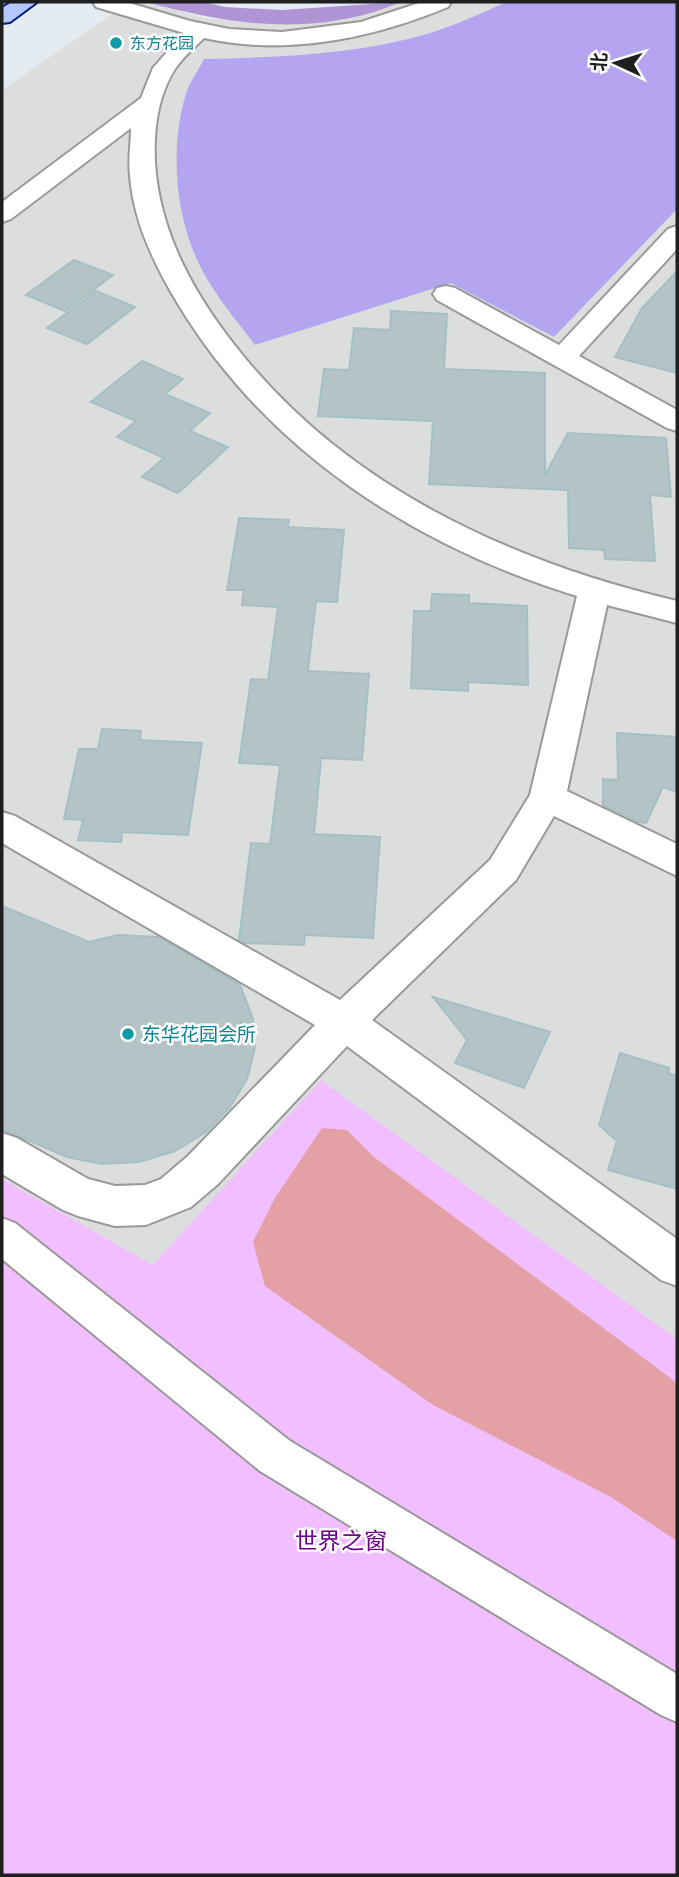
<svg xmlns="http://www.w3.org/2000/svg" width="679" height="1877" font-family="'Open Sans','Noto Sans SC',sans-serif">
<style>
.residential{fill:#dcdddd}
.grass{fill:#b5a5f0}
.forest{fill:#af95d5}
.park{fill:#f1beff}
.water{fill:#e3a0a5}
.building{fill:#b4c4c6;stroke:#a5c0c4;stroke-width:2}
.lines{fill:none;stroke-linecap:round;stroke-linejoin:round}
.pedestrian-casing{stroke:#999;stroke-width:4}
.minor-casing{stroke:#999;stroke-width:4}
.secondary-casing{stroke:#00177d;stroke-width:4}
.pedestrian{fill:#fff;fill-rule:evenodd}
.minor{fill:#fff;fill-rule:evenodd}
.secondary{fill:#b5c7ff;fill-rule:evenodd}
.culture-dot{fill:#0f9aa8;stroke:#fff;stroke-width:2.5}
.labels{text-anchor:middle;stroke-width:5;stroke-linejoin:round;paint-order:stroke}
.far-culture-label{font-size:16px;fill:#0d838f;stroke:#fff;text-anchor:start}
.culture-label{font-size:19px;fill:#0d838f;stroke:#fff;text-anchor:start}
.near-park-label{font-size:23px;fill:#6d008a;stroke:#fff}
</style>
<rect width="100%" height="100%" fill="#e5ecf1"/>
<!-- residential -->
<polygon class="residential" points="130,2 146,2 204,18 273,24 315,23 357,17 402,2 677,2 677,1339 322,1081 153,1265 2,1179 2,90"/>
<!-- grass -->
<path class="grass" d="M506 2H677V209L554 337 451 283 255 345C236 320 214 294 200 266 175 216 170 150 185 97 188 84 198 71 204 59 279 57 355 55 427 34 454 26 480 14 506 2Z"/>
<!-- forest -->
<path class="forest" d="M146 2H203L225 7 282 10 402 2C387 7 371 14 355 17 282 33 217 21 146 2Z"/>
<!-- park -->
<polygon class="park" points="321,1080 677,1339 677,1875 2,1875 2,1179 153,1265"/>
<!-- water -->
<polygon class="water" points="322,1128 347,1130 374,1157 677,1383 677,1541 611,1497 433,1405 265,1286 253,1242 275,1198"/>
<!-- building -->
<g class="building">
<polygon points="74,260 113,275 65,311 26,295"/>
<polygon points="677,271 677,373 615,357 642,308"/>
<polygon points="96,291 135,307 87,344 47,328"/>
<polygon points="391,311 447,314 444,369 545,373 545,475 568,433 666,438 671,497 650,495 655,561 605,559 604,550 569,548 568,490 429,484 433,421 318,416 324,369 349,370 354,328 390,330"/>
<polygon points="142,361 183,379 165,394 210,413 190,431 228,447 178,493 142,477 164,458 117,437 136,421 91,402"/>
<polygon points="239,518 289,520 288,527 344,530 337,602 316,601 308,671 369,674 362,760 321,758 314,834 380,837 373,938 305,935 304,945 244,943 239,940 251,843 270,844 280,765 239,763 251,679 268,680 278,607 242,605 244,590 227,590"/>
<polygon points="432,594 469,595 469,603 527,606 528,685 468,682 468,691 411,688 414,611 431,611"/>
<polygon points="102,729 141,731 140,740 202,743 188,835 122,832 121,842 78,840 83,820 64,819 79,749 98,749"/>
<polygon points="617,733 677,737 677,792 663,787 646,823 638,822 603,805 603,779 618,780"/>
<polygon points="2,906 89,942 118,935 159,937 240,985 253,1019 255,1048 247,1079 230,1107 206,1132 175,1151 139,1162 102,1164 67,1157 2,1129"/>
<polygon points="433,997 550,1032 524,1088 455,1063 467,1040"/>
<polygon points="620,1053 669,1068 668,1073 677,1076 677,1189 608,1170 617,1141 599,1125"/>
</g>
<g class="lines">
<!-- pedestrian casing -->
<g class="pedestrian-casing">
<polygon id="pedestrian" points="2,1218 15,1223 290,1441 677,1674 677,1722 661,1715 260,1471 2,1259"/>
</g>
<!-- minor casing -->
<g class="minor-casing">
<g id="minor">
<path d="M93 2H126L190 21 229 29 282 32 361 22 422 2H451L448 7C371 39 286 56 204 38 194 48 183 57 175 69 151 106 151 161 161 203 173 256 202 304 236 347 345 486 508 561 677 601V623L607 605 567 791 677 844V876L554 816 516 880 372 1020 677 1239V1286L661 1280 347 1046 218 1184 191 1207 146 1225 115 1226 78 1216 63 1210 2 1174V1133L17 1138 88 1179 115 1186 145 1185 161 1179 188 1156 315 1025 2 843V812L15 816 340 1000 490 860 530 795 577 596C414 546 267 451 178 304 155 266 133 221 130 175 128 160 131 143 131 128L11 219 2 222V202L141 98 153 68 184 33 96 7Z"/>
<polygon points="677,226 677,249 579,356 677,410 677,431 667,428 437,300 433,294 437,288 446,286 455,288 559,345 668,229"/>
</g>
</g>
<!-- secondary casing -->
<g class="secondary-casing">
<polygon id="secondary" points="12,2 37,2 10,22 2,23 2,8"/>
</g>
<!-- pedestrian -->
<use href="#pedestrian" class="pedestrian"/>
<!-- minor -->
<use href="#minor" class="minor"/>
<!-- secondary -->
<use href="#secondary" class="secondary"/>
</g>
<!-- markers -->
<g class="culture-dot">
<circle cx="116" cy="43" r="7"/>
<circle cx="128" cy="1034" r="7"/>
</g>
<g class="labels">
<!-- far-culture labels -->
<g class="far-culture-label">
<text x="130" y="49">东方花园</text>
</g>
<!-- culture labels -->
<g class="culture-label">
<text x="142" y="1041">东华花园会所</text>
</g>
<!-- near-park labels -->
<g class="near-park-label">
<text x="341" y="1549">世界之窗</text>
</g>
</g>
<!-- border -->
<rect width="679" height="1877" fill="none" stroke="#1f1f1f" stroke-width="7"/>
<!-- north arrow -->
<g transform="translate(616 63) rotate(274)" stroke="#ffffff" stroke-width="5" paint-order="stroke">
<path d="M0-5L12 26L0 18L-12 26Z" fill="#1f1f1f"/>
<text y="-10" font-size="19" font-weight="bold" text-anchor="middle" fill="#1f1f1f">北</text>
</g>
</svg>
